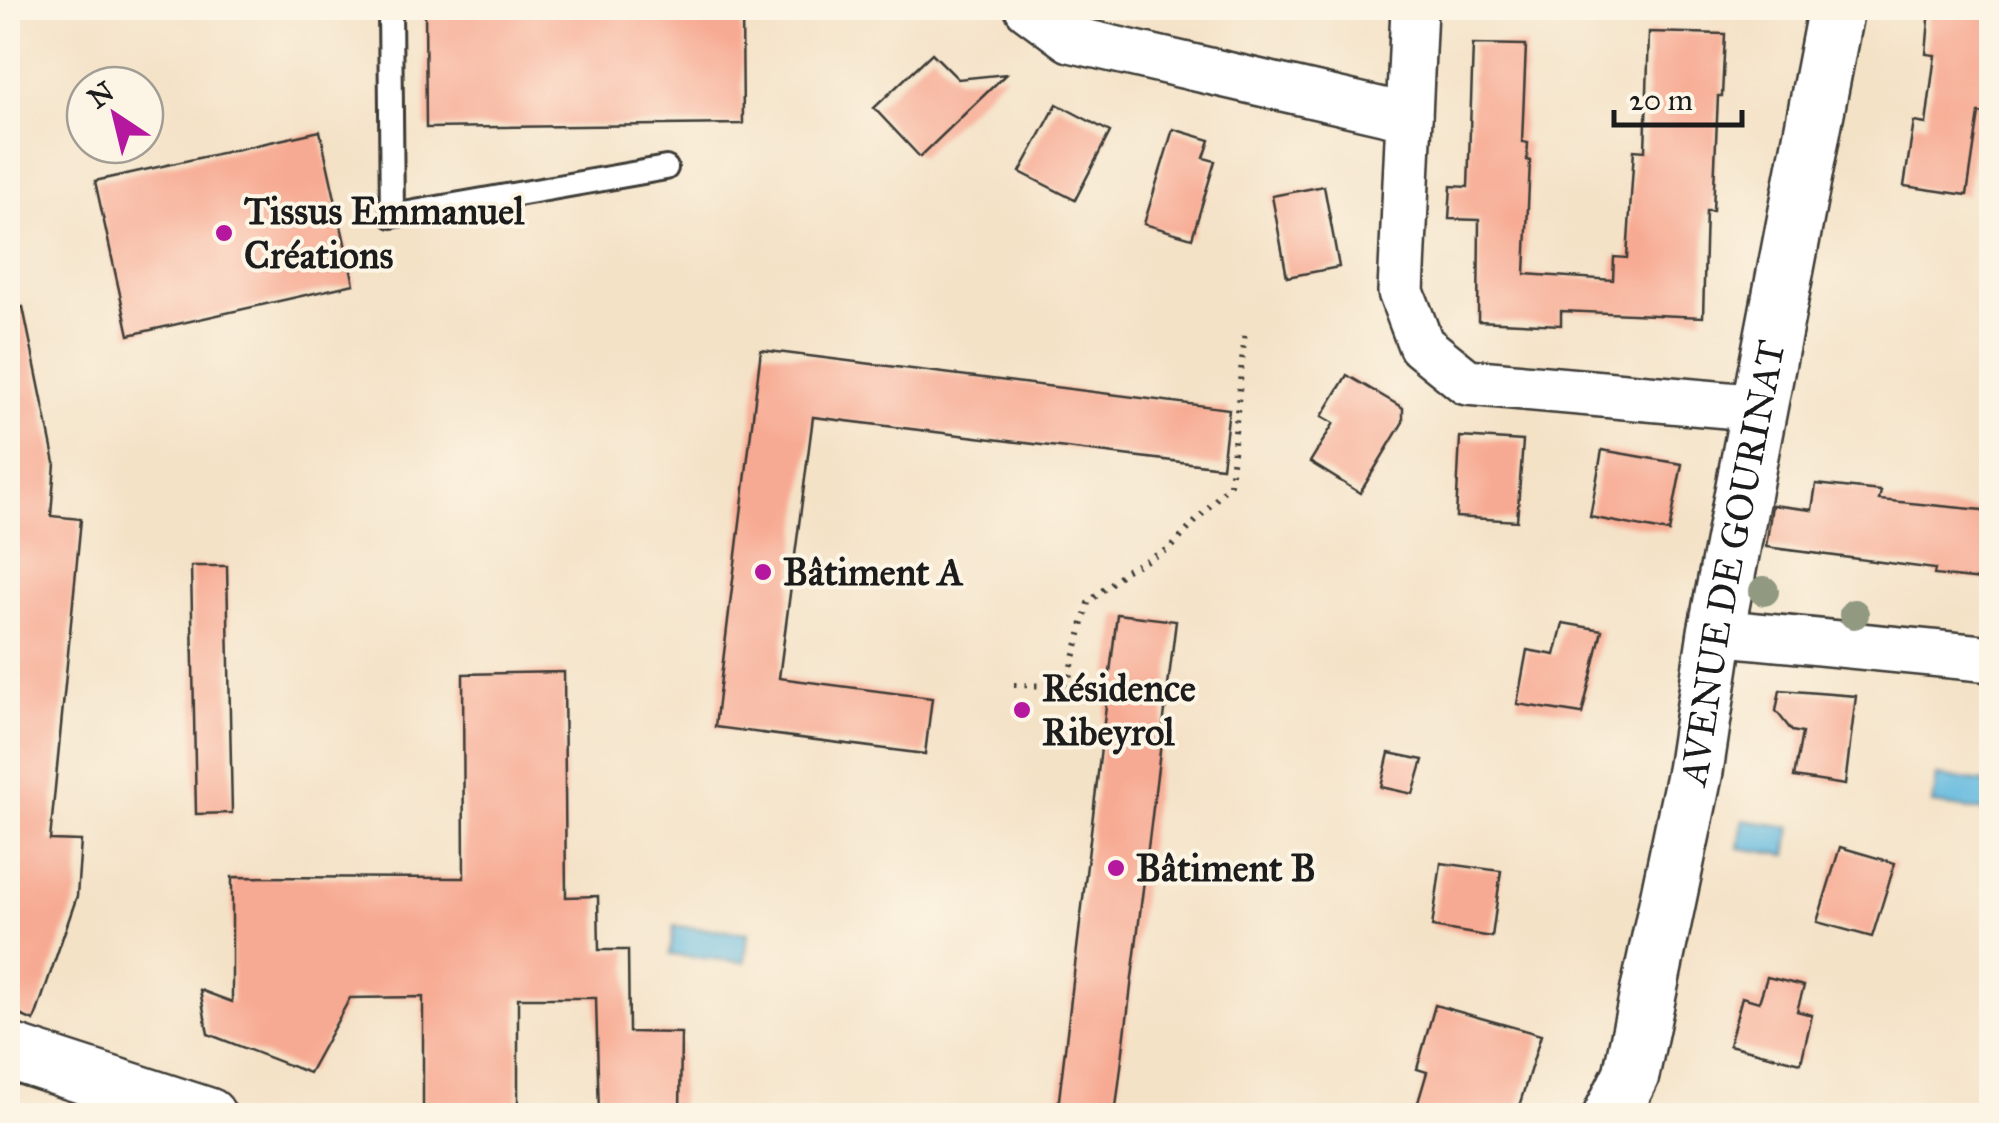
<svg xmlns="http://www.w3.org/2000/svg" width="1999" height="1123" font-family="'IM FELL Great Primer',serif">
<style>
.water{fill:#62b9df;stroke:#3f6a7e;stroke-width:2.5}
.building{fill:#f7aa93}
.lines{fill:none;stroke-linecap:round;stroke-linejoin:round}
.lane-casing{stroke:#3c3a36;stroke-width:28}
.street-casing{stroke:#3c3a36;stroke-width:50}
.secondary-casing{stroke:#3c3a36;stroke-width:60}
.path{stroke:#3c3a36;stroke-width:6;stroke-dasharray:2.5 8;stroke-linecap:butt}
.lane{stroke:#fff;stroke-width:22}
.street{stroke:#fff;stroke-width:45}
.secondary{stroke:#fff;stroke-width:55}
.tree{fill:#919981}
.poi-dot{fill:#b5179e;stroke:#fcf5e5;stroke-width:4}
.labels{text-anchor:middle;stroke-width:8;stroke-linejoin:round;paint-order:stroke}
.poi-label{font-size:38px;font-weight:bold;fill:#1c1c1c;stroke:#fcf5e5;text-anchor:start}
.street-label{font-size:38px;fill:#1c1c1c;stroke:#fcf5e5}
</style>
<rect width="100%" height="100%" fill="#fcf5e5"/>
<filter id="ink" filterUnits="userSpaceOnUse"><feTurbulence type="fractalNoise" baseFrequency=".01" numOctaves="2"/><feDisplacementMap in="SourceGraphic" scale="20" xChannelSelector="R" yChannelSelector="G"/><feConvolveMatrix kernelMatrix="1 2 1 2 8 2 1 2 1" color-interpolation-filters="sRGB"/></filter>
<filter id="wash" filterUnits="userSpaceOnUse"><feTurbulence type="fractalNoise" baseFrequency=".0048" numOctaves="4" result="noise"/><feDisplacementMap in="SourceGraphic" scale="40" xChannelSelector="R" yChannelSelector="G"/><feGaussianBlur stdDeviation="2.25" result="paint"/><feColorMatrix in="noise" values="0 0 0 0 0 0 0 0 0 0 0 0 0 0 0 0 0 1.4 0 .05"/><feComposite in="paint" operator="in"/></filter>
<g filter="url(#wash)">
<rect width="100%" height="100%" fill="#f4e2c7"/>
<!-- water -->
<g class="water">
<polygon points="1937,776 1991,783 1986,811 1933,804"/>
<polygon points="1743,820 1791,827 1787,855 1739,848"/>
<polygon points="674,926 748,933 745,962 670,955"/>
</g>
<g id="blocks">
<!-- building -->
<g class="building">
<polygon points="425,8 742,8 743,124 426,128"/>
<polygon points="1930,8 1992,8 1992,115 1979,113 1967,195 1904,186 1914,122 1926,124 1935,55 1926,54"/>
<polygon points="1649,32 1725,34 1722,96 1718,96 1713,211 1706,211 1703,317 1561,311 1561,325 1478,321 1479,220 1449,219 1451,186 1468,187 1473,44 1526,45 1522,142 1528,143 1527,160 1530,161 1525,274 1613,280 1614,257 1627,258 1634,150 1645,151"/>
<polygon points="932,53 958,79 1006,74 920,157 874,108"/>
<polygon points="1057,104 1110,132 1075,200 1020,172"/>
<polygon points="1173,129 1210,140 1204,158 1215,161 1192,238 1144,224"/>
<polygon points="320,131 354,284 129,335 95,181"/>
<polygon points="1324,186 1339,267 1287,277 1272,196"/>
<polygon points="23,307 55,463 51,516 81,519 50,840 81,841 77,896 34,1021 8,1010 8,309"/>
<polygon points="761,350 1229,409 1222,467 813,417 779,678 932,698 925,754 715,727"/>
<polygon points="1347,375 1403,408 1403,422 1360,493 1310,462 1334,423 1322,416"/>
<polygon points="1460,437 1523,441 1517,521 1456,517"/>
<polygon points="1602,450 1682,464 1669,532 1590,517"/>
<polygon points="1816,484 1881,491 1879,500 1992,511 1992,581 1934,575 1935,569 1766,547 1772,505 1812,510"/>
<polygon points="191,566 227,566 232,813 196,814"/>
<polygon points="1117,614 1176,621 1115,1116 1057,1116"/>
<polygon points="1563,623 1602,630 1582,714 1517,704 1527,650 1555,655"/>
<polygon points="564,672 566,897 598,896 599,950 628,950 629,1032 681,1033 680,1114 599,1116 596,998 518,998 518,1116 423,1116 423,997 350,998 309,1073 208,1034 200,990 232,1002 232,877 464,878 463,674"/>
<polygon points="1780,690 1856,696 1845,785 1794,777 1802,733 1792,731 1776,711"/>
<polygon points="1389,753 1423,760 1413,794 1381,787"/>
<polygon points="1840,847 1895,863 1872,937 1817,922"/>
<polygon points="1441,863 1501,871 1492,937 1432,927"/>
<polygon points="1767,977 1804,986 1797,1011 1812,1015 1801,1063 1729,1045 1742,997 1759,1002"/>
<polygon points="1435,1005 1541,1035 1516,1116 1414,1116 1427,1072 1417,1069"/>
</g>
</g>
</g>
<g filter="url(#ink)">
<use href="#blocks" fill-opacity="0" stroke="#3c3a36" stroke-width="2.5"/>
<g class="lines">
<!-- lane casing -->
<g class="lane-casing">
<polyline id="lane" points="390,8 392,216 666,168"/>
</g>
<!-- street casing -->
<g class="street-casing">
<g id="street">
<polyline points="1028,8 1070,39 1409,117"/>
<polyline points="1414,8 1401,292 1421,345 1467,382 1761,408"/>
<polyline points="1716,632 1992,659"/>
</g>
</g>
<!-- secondary casing -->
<g class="secondary-casing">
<g id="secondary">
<polyline points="8,1051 208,1116"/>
<path id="s1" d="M1611 1116 1631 1075 1695 771 1716 632 1836 8"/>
</g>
</g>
<!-- path -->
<polyline class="path" points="1014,685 1067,686 1088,603 1125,571 1171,548 1230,484 1245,330"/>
<!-- lane -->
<use href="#lane" class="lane"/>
<!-- street -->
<use href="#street" class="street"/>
<!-- secondary -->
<use href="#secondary" class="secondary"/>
</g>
<!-- trees -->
<g class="tree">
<circle cx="1764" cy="591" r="15"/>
<circle cx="1854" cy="614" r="15"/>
</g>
</g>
<!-- markers -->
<g class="poi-dot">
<circle cx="224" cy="233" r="10"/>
<circle cx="763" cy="572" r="10"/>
<circle cx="1022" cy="710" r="10"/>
<circle cx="1116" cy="868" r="10"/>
</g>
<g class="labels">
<!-- poi labels -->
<g class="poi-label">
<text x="244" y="224">Tissus Emmanuel<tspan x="244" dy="44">Créations</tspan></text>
<text x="783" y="585">Bâtiment A</text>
<text x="1042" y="701">Résidence<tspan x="1042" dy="44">Ribeyrol</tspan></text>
<text x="1136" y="881">Bâtiment B</text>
</g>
<!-- street labels -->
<g class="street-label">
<text dy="13" stroke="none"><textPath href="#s1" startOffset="568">AVENUE DE GOURINAT</textPath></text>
</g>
</g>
<!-- margin -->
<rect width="1999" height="1123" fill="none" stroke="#fcf5e5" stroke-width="40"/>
<!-- north arrow -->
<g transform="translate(115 115) rotate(325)"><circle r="48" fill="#fcf5e5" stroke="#a29e95" stroke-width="2.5"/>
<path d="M0-8L18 38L0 25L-18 38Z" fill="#b5179e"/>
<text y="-15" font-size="28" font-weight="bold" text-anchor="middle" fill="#1c1c1c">N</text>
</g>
<!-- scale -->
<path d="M1614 110v15h128v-15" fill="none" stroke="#1c1c1c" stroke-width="5"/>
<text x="1629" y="110" font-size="30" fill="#1c1c1c" stroke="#fcf5e5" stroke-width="8" paint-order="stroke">20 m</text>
</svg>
